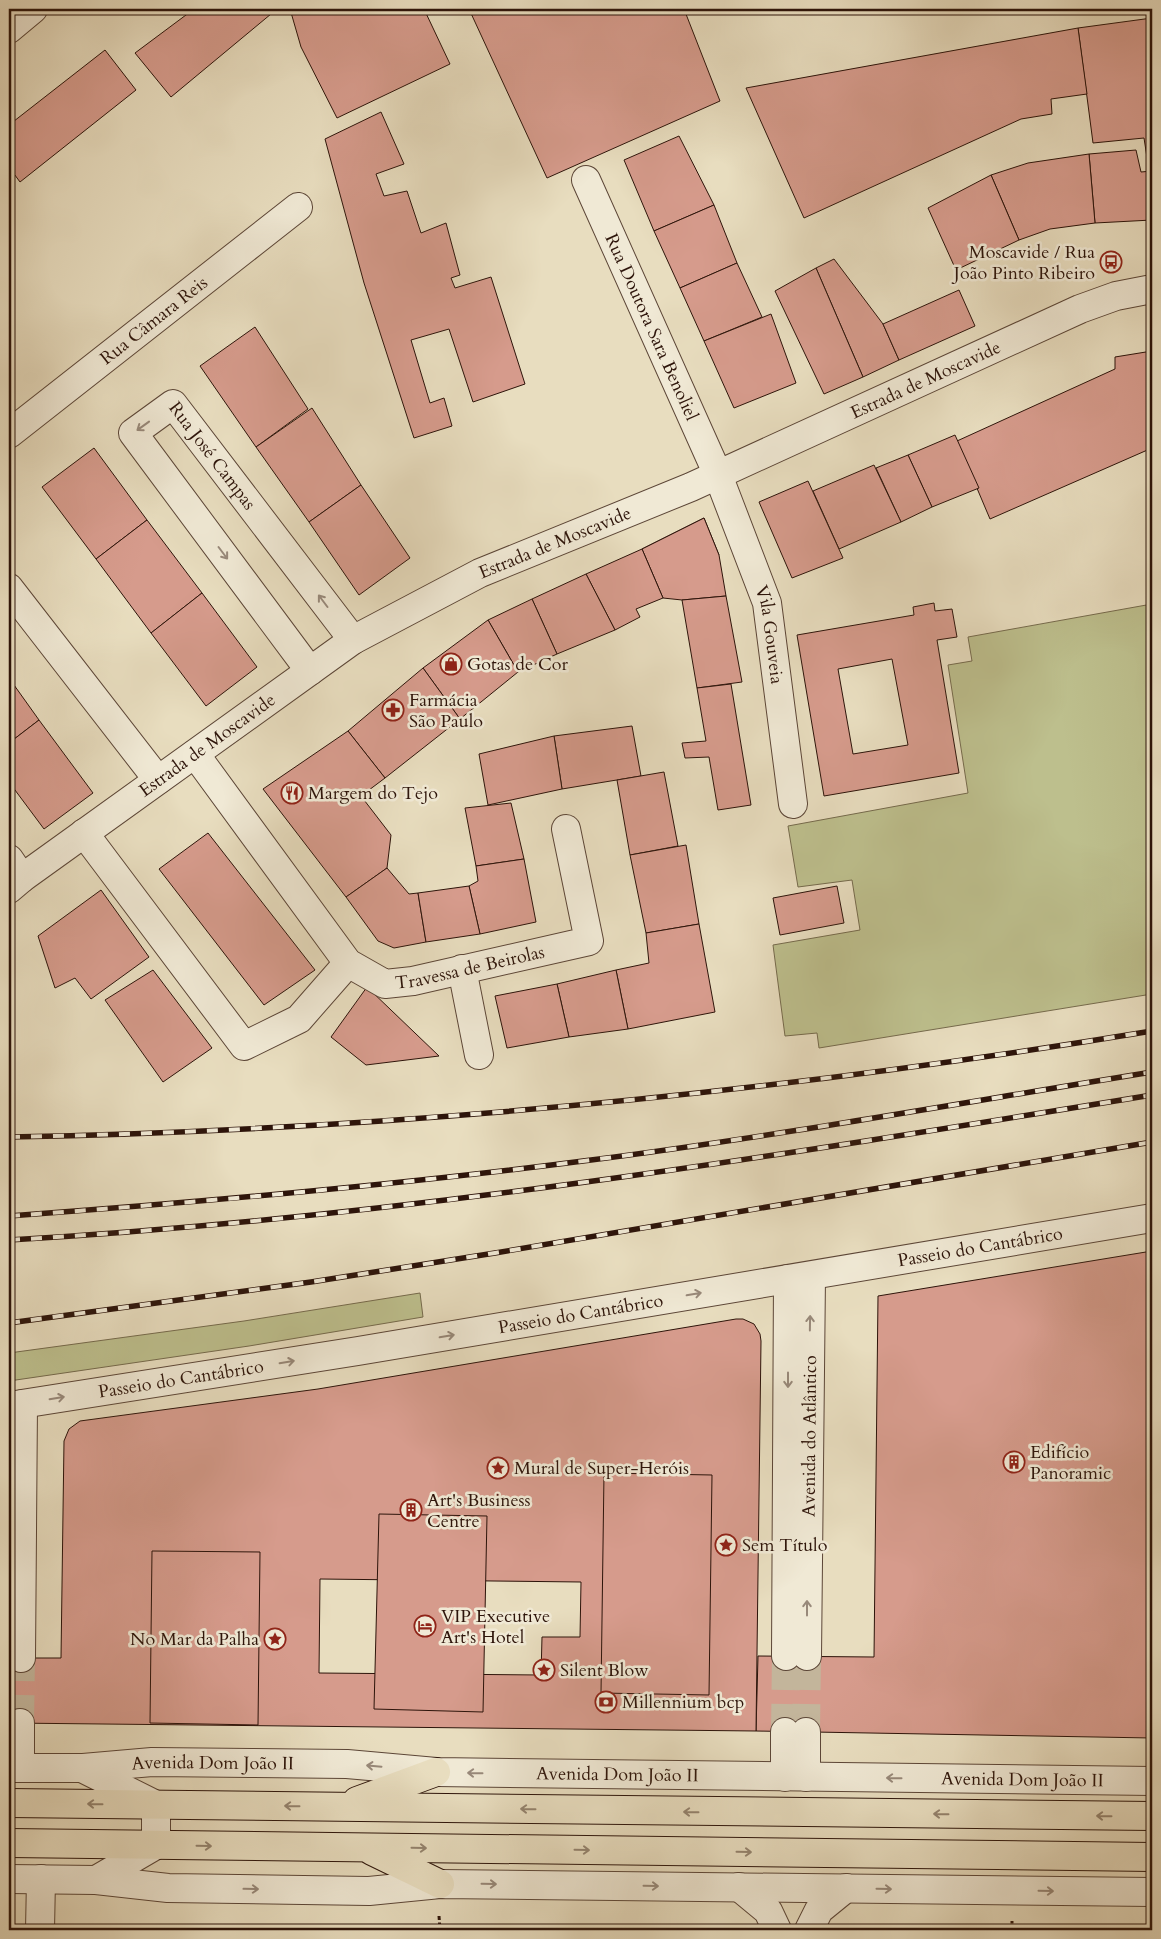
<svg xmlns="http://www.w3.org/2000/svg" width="1161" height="1939" font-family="Cardo,serif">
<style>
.green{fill:#bdbf8d;stroke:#756a4c}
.building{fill:#d69b8c;stroke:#2d140a;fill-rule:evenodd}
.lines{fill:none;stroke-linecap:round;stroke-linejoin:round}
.minor-tunnel{stroke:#c3b59b;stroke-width:28;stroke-dasharray:28 14;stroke-linecap:butt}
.minor-casing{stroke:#5c4637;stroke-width:30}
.major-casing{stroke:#2d140a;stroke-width:30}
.path{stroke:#2d140a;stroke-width:3;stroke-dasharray:4 2.5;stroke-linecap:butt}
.minor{stroke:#f0e9d5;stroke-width:28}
.major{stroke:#e8ddbf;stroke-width:28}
.rail-casing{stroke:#2d140a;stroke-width:5.5}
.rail{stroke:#f0e9d5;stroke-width:4;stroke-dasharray:11;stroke-linecap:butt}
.oneway{stroke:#98897a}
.oneway2{stroke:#94836e}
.labels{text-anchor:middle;stroke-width:5;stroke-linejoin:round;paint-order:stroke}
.poi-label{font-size:18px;fill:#2d140a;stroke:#f0e9d5;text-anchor:start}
.street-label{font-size:18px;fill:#2d140a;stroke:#f0e9d5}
</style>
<rect width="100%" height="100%" fill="#e8ddbf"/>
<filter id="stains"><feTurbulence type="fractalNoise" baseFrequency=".004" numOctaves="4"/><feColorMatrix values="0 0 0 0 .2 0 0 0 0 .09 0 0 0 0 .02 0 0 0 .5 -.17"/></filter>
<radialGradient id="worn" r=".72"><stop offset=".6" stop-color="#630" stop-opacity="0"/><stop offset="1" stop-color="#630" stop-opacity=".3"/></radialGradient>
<!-- green -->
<g class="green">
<polygon points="1152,604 1152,994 819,1048 817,1033 785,1036 773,945 860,930 852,880 798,887 788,826 968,793 948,665 972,661 968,637"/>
<polygon points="420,1293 423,1317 249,1346 9,1381 9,1353 244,1321"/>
</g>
<!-- building -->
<g class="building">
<polygon points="194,9 277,9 171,97 135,53"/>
<polygon points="290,9 424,9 450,64 337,118 301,47"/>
<polygon points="469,9 684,9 720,101 547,178"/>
<polygon points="1152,18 1152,164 1148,164 1144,138 1093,143 1078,28"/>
<polygon points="1078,28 1087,94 1051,99 1052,114 1021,119 804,218 746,88"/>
<polygon points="105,50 136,90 20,182 9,167 9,125"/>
<polygon points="381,112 404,164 376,174 384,196 407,191 421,233 446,223 460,275 451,278 455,288 491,277 525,384 473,402 449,329 411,340 430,403 444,398 452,426 414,438 364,283 325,139"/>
<polygon points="679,136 714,205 654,231 624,160"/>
<polygon points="1136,150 1141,172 1152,171 1152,220 1095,223 1089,154"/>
<polygon points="1089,154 1095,223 1050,229 1019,240 991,175 1028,163"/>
<polygon points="991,175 1019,240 956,270 928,208"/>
<polygon points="714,205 737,263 680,288 654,231"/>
<polygon points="834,259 883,324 899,360 863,377 816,268"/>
<polygon points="737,263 762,317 704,341 680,288"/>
<polygon points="816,268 863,377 824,394 775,291"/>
<polygon points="959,290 975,326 899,360 883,324"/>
<polygon points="771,314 796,383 734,408 704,341"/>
<polygon points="255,327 308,409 256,447 200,366"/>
<polygon points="1152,351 1152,448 990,519 957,441 1115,369 1115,357"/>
<polygon points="312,408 361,485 309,522 256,447"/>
<polygon points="955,435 979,488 932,507 908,455"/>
<polygon points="94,448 147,520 96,559 42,487"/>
<polygon points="908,455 932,507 901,522 876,468"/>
<polygon points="874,465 901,522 839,549 813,491"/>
<polygon points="808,481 843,558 792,578 759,502"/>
<polygon points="361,485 410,558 359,595 309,522"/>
<polygon points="704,518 719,555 659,588 642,549"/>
<polygon points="704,518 719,555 726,596 682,600 663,598 642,549"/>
<polygon points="147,520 202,593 151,633 96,559"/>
<polygon points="642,549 663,598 636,609 640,617 615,630 586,574"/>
<polygon points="586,574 615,630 557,654 532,599"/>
<polygon points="202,593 257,667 206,706 151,633"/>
<polygon points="726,596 742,682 697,688 682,600"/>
<polygon points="532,599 557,654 518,672 488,620"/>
<path d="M934 603 935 611 952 609 957 637 937 640 959 773 824 796 797 635 914 615 913 607ZM892 659 908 745 853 754 838 669Z"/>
<polygon points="488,620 518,672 460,719 423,668"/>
<polygon points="423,668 460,719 385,778 348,731"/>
<polygon points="9,678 39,720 9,743"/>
<polygon points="731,684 751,805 718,810 709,757 685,758 682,743 706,741 697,688"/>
<polygon points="39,720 93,793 44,829 9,782 9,743"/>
<polygon points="632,726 641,776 562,789 554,736"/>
<polygon points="348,731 385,778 361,796 391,835 387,868 346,897 263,789"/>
<polygon points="554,736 562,789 488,805 479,754"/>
<polygon points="664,772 678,846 630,855 617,780"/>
<polygon points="511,803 524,859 476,866 465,808"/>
<polygon points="208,833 315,970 264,1005 159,869"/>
<polygon points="686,845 699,924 646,933 630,855"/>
<polygon points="524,859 536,922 480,934 469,886 478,881 476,866"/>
<polygon points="387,868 409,894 418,893 426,942 394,948 378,941 346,897"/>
<polygon points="469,886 480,934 426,942 418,893"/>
<polygon points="837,886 844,923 780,935 773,898"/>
<polygon points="101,890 149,957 91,999 75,978 55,988 38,936"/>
<polygon points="699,924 715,1012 628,1029 616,970 649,963 646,933"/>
<polygon points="153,970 212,1048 163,1082 105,1000"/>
<polygon points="616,970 628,1029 569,1037 557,984"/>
<polygon points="557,984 569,1037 507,1048 495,996"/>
<polygon points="367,987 439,1056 366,1065 331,1037"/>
<polygon points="1152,1251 1152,1738 756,1731 758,1656 874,1657 878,1296"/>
<path d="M736 1319H743L754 1324 760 1334 761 1341 756 1731 9 1723V1658H61L64 1441 69 1429 80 1421 318 1389ZM320 1579 581 1582 580 1637H542L541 1675 319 1673Z"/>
<polygon points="604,1473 712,1475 709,1695 601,1693"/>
<polygon points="379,1514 487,1516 483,1712 374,1709"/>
<polygon points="152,1551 260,1552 258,1725 150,1723"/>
</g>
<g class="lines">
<!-- minor-tunnel -->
<g class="minor-tunnel">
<polyline points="20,1723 21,1658"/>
<polyline points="785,1732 786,1656"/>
<polyline points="806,1732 807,1656"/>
</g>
<!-- minor casing -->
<g class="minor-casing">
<g id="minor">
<polyline points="9,29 33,9"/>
<path id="s1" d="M586 180 718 475 767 603 793 804"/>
<path id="s2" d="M9 434 298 207"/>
<polyline points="9,588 158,780"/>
<path id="s3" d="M310 671 133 433 173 404 353 640"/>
<path id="s4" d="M195 754 348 963 385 984 413 981 589 941 566 829"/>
<polyline points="84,833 244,1046 299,1019 348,963"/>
<polyline points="9,859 22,878"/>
<path id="s5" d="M9 889 22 878 353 640 480 573 691 487 1080 309 1116 296 1152 289"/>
<polyline points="462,969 479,1055"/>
<path id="s6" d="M9 1406 358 1351 1152 1218"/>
<polyline points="786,1656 788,1279"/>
<path id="s7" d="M807 1656 811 1276"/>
<polyline points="21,1658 23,1404"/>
<path id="s8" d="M9 1768H83L152 1762 251 1763 347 1764 436 1772 1152 1781"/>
<polyline points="20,1768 20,1723"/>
<polyline points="84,1769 156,1805 156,1845 96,1880"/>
<polyline points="785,1777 785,1732"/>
<polyline points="806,1777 806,1732"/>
<polyline points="9,1879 96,1880 168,1888 369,1891 440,1884 1152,1892"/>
<polyline points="739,1887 768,1911 777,1930"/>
<polyline points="40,1930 41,1879"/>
<polyline points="809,1930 819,1910 846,1888"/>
</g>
</g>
<!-- major casing -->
<g class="major-casing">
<g id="major">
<polyline points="357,1801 436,1772"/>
<polyline points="9,1803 1152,1816"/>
<polyline points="9,1843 1152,1857"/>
<polyline points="372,1851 440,1884"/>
</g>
</g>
<!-- path -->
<g class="path">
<polyline points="439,1916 440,1930"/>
<polyline points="1012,1930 1012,1921"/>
</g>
<!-- minor -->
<use href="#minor" class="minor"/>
<!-- major -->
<use href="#major" class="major"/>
<!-- rail casing -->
<g class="rail-casing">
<g id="rail">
<path d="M9 1137C391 1130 775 1093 1152 1031"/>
<path d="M9 1216C203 1202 398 1185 591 1160 779 1136 966 1102 1152 1072"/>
<path d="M9 1240C394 1218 772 1157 1152 1095"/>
<polyline points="9,1323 311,1282 495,1253 1152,1142"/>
</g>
</g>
<!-- rail -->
<use href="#rail" class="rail"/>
</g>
<!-- one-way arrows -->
<defs><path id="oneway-shaft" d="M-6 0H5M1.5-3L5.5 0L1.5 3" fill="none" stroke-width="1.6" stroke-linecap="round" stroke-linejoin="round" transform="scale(1.25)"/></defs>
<g class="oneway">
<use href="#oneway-shaft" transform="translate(143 426) rotate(144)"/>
<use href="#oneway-shaft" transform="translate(223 553) rotate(53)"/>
<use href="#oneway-shaft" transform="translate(323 601) rotate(-127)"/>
<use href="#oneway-shaft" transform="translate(694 1294) rotate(-10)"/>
<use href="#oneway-shaft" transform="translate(810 1323) rotate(-89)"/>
<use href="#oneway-shaft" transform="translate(447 1336) rotate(-10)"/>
<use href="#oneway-shaft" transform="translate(287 1362) rotate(-9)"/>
<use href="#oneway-shaft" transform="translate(788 1380) rotate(90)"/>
<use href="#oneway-shaft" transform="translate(57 1398) rotate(-9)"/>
<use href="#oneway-shaft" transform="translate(807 1608) rotate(-90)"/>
<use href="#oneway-shaft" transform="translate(374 1766) rotate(-175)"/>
<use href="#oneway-shaft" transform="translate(475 1773) rotate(-179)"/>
<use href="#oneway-shaft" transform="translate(894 1778) rotate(-179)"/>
<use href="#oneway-shaft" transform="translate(489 1884) rotate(1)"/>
<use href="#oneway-shaft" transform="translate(651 1886) rotate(1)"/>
<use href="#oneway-shaft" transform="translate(251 1889) rotate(1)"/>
<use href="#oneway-shaft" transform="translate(884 1889) rotate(1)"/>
<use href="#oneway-shaft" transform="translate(1046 1891) rotate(1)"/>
</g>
<g class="oneway2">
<use href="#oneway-shaft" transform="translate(95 1804) rotate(-179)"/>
<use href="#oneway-shaft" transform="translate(292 1806) rotate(-179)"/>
<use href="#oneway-shaft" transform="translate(528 1809) rotate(-179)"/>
<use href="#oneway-shaft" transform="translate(691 1812) rotate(-179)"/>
<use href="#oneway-shaft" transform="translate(941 1814) rotate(-179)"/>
<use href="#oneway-shaft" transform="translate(1104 1816) rotate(-179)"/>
<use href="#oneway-shaft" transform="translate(204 1846) rotate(1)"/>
<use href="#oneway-shaft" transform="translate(419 1848) rotate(1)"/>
<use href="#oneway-shaft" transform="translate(582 1850) rotate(1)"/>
<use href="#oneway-shaft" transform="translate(744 1852) rotate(1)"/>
</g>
<!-- icons -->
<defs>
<g id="bus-ring" transform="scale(1.125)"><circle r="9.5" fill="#f0e9d5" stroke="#8f2418" stroke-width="1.5"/><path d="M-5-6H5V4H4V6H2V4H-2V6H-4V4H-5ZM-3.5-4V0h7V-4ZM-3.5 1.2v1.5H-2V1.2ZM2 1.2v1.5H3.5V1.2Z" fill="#8f2418"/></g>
<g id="shop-ring" transform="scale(1.125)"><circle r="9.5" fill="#f0e9d5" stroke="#8f2418" stroke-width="1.5"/><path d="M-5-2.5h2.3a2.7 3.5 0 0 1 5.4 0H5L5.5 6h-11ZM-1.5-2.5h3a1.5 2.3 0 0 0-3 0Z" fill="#8f2418"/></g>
<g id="pharmacy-ring" transform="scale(1.125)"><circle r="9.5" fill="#f0e9d5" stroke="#8f2418" stroke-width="1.5"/><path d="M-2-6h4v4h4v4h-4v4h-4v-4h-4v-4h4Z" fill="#8f2418"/></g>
<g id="restaurant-ring" transform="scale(1.125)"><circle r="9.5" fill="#f0e9d5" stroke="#8f2418" stroke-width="1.5"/><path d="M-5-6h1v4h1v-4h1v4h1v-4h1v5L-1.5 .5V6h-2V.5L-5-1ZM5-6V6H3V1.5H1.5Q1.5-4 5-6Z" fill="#8f2418"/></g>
<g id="building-ring" transform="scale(1.125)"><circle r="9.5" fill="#f0e9d5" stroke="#8f2418" stroke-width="1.5"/><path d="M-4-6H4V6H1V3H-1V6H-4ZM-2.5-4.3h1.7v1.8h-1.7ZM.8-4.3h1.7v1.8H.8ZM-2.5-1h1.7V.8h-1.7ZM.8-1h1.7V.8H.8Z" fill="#8f2418"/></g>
<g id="sight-ring" transform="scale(1.125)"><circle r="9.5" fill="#f0e9d5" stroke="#8f2418" stroke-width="1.5"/><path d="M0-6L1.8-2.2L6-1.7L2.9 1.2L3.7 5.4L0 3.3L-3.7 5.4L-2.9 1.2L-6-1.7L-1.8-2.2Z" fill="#8f2418"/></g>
<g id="hotel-ring" transform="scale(1.125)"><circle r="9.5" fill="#f0e9d5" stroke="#8f2418" stroke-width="1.5"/><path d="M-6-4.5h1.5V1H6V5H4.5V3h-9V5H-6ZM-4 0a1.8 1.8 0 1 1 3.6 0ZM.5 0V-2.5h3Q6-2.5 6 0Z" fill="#8f2418"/></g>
<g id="bank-ring" transform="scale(1.125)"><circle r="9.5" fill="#f0e9d5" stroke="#8f2418" stroke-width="1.5"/><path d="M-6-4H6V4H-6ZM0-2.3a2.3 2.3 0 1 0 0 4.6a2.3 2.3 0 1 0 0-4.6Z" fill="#8f2418"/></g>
</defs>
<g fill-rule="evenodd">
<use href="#bus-ring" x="1111" y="262"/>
<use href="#shop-ring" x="451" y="664"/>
<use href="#pharmacy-ring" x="393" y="710"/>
<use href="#restaurant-ring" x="292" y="793"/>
<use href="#building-ring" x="1014" y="1462"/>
<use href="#sight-ring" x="498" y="1468"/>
<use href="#building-ring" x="411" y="1510"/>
<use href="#sight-ring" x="726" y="1545"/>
<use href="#hotel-ring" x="425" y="1626"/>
<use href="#sight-ring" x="275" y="1639"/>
<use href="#sight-ring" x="544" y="1670"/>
<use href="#bank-ring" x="606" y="1702"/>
</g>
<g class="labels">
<!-- poi labels -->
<g class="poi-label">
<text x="1095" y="258" text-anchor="end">Moscavide / Rua<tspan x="1095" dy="21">João Pinto Ribeiro</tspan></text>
<text x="467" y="670">Gotas de Cor</text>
<text x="409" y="706">Farmácia<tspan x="409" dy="21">São Paulo</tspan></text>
<text x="308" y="799">Margem do Tejo</text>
<text x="1030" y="1458">Edifício<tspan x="1030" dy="21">Panoramic</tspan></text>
<text x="514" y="1474">Mural de Super-Heróis</text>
<text x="427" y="1506">Art's Business<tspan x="427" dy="21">Centre</tspan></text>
<text x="742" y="1551">Sem Título</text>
<text x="441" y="1622">VIP Executive<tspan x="441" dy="21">Art's Hotel</tspan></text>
<text x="259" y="1645" text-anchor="end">No Mar da Palha</text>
<text x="560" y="1676">Silent Blow</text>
<text x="622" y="1708">Millennium bcp</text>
</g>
<!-- street labels -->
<g class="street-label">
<text dy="6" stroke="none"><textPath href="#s2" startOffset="184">Rua Câmara Reis</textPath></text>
<text dy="6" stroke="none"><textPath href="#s1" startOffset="161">Rua Doutora Sara Benoliel</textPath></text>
<text dy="6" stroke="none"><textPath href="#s5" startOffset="1054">Estrada de Moscavide</textPath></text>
<text dy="6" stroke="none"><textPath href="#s3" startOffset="411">Rua José Campas</textPath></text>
<text dy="6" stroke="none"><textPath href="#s5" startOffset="649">Estrada de Moscavide</textPath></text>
<text dy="6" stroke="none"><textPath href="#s1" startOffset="492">Vila Gouveia</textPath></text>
<text dy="6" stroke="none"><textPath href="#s5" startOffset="245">Estrada de Moscavide</textPath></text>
<text dy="6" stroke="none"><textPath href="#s4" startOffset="388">Travessa de Beirolas</textPath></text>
<text dy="6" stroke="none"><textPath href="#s6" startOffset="984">Passeio do Cantábrico</textPath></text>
<text dy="6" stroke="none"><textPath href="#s6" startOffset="579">Passeio do Cantábrico</textPath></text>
<text dy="6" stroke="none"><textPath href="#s6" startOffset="174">Passeio do Cantábrico</textPath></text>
<text dy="6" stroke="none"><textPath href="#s7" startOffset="220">Avenida do Atlântico</textPath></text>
<text dy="6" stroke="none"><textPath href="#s8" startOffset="204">Avenida Dom João II</textPath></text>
<text dy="6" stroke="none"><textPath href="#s8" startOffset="609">Avenida Dom João II</textPath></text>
<text dy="6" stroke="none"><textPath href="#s8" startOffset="1014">Avenida Dom João II</textPath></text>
</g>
</g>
<!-- margin -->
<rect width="1161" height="1939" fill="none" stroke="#e8ddbf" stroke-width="30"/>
<rect x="10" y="10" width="1141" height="1919" fill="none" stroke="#2d140a" stroke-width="2.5"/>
<rect x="15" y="15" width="1131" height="1909" fill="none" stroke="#2d140a"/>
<rect width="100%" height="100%" filter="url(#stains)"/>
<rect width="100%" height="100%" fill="url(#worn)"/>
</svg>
